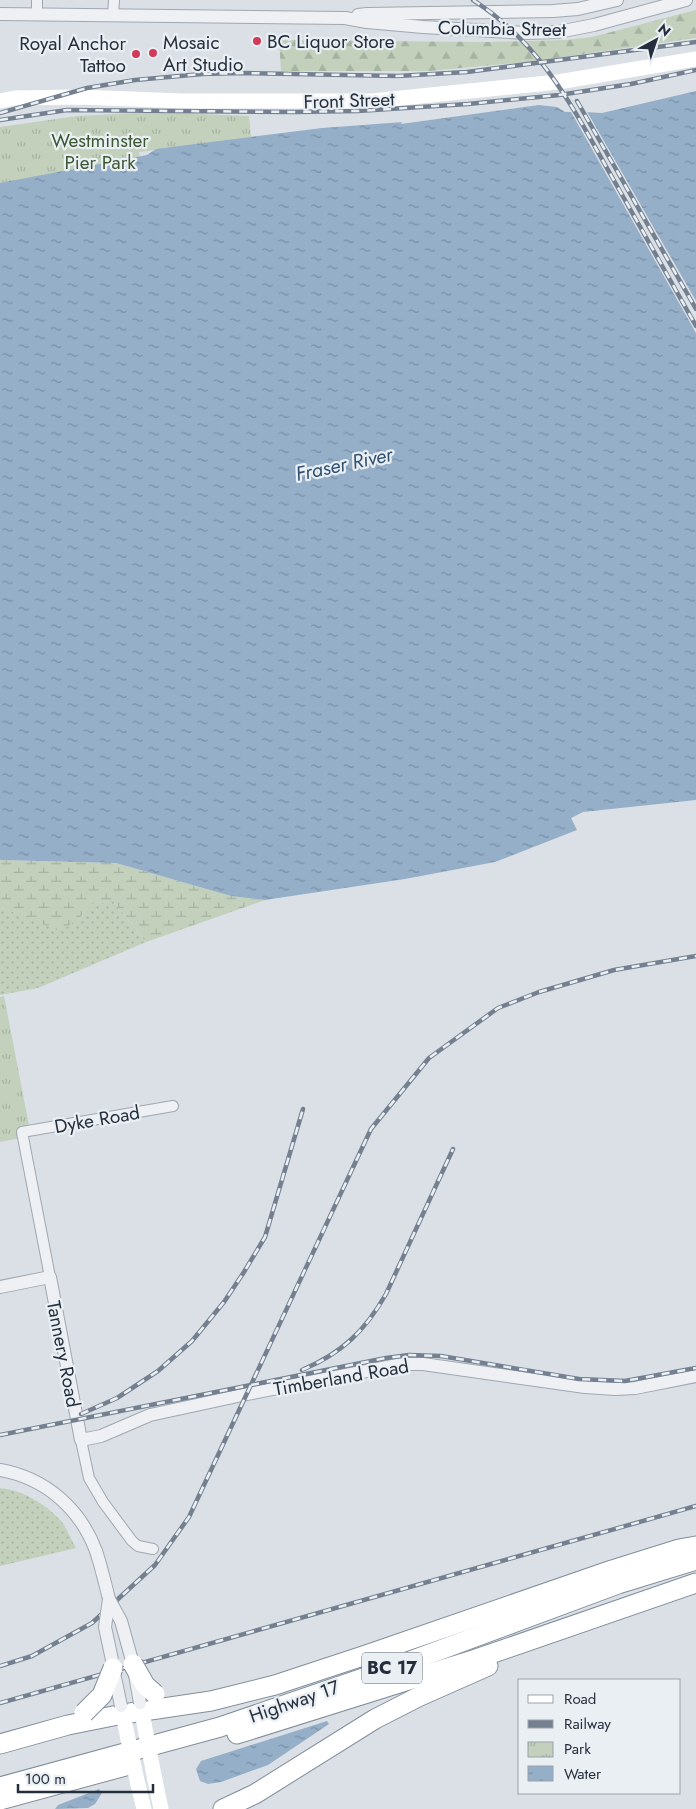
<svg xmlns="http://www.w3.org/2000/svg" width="696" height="1809" font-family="Jost,sans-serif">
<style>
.grass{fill:url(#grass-dots)}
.forest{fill:url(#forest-firs)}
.wetland{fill:url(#wetland-marsh)}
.park{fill:url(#park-tufts)}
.pitch{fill:#c2d0bc}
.water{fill:url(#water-ripples)}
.pier{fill:#dbe0e6}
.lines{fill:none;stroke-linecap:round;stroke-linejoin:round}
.minor-casing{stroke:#a1a7b0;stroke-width:12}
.tertiary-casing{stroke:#a1a7b0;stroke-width:14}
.motorway-casing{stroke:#828e9d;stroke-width:21}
.minor{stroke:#eef0f4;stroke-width:10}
.tertiary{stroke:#eef0f4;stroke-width:12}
.secondary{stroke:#fff;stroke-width:15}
.motorway{stroke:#fff;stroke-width:19}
.rail-casing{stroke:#748090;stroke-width:4.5}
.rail{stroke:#eaeff4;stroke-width:2.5;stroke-dasharray:8;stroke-linecap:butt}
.tertiary-bridge-casing{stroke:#a1a7b0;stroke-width:14;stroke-linecap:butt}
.motorway-bridge-casing{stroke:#828e9d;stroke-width:21;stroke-linecap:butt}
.tertiary-bridge{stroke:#eef0f4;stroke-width:12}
.secondary-bridge{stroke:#fff;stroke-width:15}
.motorway-bridge{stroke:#fff;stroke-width:19}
.poi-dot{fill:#d03b57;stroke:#eaeff4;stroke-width:2}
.labels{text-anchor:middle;stroke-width:4.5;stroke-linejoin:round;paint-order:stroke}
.shield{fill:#eaeff4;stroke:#606873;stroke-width:1}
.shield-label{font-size:18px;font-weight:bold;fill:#252e3c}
.street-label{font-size:19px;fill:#252e3c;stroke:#eaeff4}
.poi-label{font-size:19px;fill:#252e3c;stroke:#eaeff4;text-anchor:start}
.park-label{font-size:19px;fill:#3b5832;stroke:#eaeff4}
.water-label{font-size:20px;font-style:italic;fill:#2f4f71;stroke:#eaeff4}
</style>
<defs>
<pattern id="grass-dots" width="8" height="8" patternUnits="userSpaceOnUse" patternTransform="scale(1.25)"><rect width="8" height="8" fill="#c2d0bc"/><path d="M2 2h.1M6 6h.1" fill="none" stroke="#a7b3a2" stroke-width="1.8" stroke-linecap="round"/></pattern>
<pattern id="forest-firs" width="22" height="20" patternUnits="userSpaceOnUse" patternTransform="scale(1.25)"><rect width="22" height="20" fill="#c2d0bc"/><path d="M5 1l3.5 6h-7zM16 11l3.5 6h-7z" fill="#a7b3a2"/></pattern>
<pattern id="wetland-marsh" width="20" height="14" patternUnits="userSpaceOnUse" patternTransform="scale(1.25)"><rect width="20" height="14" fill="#c2d0bc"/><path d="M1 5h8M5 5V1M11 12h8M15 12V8" fill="none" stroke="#a7b3a2"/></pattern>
<pattern id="park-tufts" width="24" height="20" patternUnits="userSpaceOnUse" patternTransform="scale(1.25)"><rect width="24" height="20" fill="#c2d0bc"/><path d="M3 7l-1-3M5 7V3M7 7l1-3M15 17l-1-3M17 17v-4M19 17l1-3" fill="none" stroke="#a7b3a2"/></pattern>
<pattern id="water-ripples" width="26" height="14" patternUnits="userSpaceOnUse" patternTransform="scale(1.25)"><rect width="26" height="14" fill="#95afc8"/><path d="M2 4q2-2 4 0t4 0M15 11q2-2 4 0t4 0" fill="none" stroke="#798fa4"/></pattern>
</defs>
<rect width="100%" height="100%" fill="#dbe0e6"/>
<!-- grass -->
<g class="grass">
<polygon points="114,902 146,942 38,988 0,995 0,907 24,916 79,919 92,903"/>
<path d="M0 1488C22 1490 46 1504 61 1521 67 1528 71 1540 76 1548L0 1566Z"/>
</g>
<!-- forest -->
<polygon class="forest" points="696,10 696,38 527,62 429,71 281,71 279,40 486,42 566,40 592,37"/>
<!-- wetland -->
<polygon class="wetland" points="0,860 116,863 231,896 265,900 146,942 114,902 92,903 79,919 59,931 0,907"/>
<!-- park -->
<g class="park">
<polygon points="152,112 249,116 251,137 139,152 143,189 0,202 0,127 77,116"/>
<polygon points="4,996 31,1136 0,1142 0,997"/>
</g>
<!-- pitch -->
<polygon class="pitch" points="76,123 78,136 63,139 50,137 48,126"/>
<!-- water -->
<g class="water">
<polygon points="696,91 696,800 583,812 571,818 577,830 495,862 405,879 265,900 231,896 116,863 0,860 0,183 147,155 156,149 322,128 403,122 539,103 556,105 567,111 602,113"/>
<polygon points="327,1721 329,1724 268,1765 221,1782 208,1784 200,1781 196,1769 201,1761"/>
<polygon points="99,1789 102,1793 95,1804 88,1808 55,1809 58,1805"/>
</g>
<!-- pier -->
<polygon class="pier" points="539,100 557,102 567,109 586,110 696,301 696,333 571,112 565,112 557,107 539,105 401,124 403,119"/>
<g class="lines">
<!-- minor casing -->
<g class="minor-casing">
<g id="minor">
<polyline points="37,0 37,15"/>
<polyline points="113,15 114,0"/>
<polyline points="50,1277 22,1132 173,1106"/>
<polyline points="81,1440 89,1478 103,1502 132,1541 138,1546 153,1549"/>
</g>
</g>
<!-- tertiary casing -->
<g class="tertiary-casing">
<g id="tertiary">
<polyline points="0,14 345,18 367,22 423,27 527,33 558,32 594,25 686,0"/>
<polyline points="358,15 367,14 553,11 578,9 617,0"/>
<polyline points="0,1287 50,1277 81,1440 101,1436 150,1415 247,1394 403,1364 423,1364 585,1387 615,1389 635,1388 696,1376"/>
<path d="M0 1470C45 1478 80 1508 96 1551 101 1566 105 1583 109 1599"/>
</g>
</g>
<!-- motorway casing -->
<g class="motorway-casing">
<g id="motorway">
<polyline points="237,1734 476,1659 696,1583"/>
<polyline points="0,1744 68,1725 123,1714 211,1701 275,1685 366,1655 612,1570 679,1549 696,1546"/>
<polyline points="0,1787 220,1727 378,1673 618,1584 696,1560"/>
<polyline points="0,1800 129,1765"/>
<polyline points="223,1809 255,1794 375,1719 418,1697 488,1666"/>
</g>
</g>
<!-- minor -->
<use href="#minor" class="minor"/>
<!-- tertiary -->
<use href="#tertiary" class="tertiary"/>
<!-- secondary -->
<g class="secondary">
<polyline points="0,101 15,98 78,97 183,101 372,101 558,82 696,59"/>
<polyline points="142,1712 146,1734"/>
<polyline points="123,1714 128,1739"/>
<polyline points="155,1780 161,1809"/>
<polyline points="138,1785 144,1809"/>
</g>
<!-- motorway -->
<use href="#motorway" class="motorway"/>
<!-- rail casing -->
<g class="rail-casing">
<g id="rail">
<path d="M473 0C542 44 573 108 612 177 640 226 668 276 696 326"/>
<polyline points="577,101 696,309"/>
<polyline points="0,113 87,88 135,80 202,74 243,73 398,76 467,72 696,42"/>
<polyline points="0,120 67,110 295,112 358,111 468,104 559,95 631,84 696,70"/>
<path d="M302 1370C342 1353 365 1331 386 1294L453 1149"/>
<polyline points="81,1414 117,1398 158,1371 192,1341 224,1302 244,1272 265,1237 303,1109"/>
<polyline points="0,1435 251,1385 386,1358 409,1355 441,1356 579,1379 625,1381 696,1368"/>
<polyline points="0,1666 32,1656 92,1623 155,1565 189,1517 371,1129 429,1058 498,1008 539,992 614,970 696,956"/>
<polyline points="0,1703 696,1506"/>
</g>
</g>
<!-- rail -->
<use href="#rail" class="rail"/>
<!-- tertiary-bridge casing -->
<g class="tertiary-bridge-casing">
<g id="tertiary-bridge">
<polyline points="109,1599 121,1621 133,1664 140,1703"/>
<polyline points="109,1599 105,1627 112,1660"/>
<polyline points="113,1668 121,1706"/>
</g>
</g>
<!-- motorway-bridge casing -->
<g class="motorway-bridge-casing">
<g id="motorway-bridge">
<polyline points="133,1664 145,1685 155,1694"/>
<polyline points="84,1713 102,1695 113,1668"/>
</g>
</g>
<!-- tertiary-bridge -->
<use href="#tertiary-bridge" class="tertiary-bridge"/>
<!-- secondary-bridge -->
<g class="secondary-bridge">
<polyline points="146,1734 155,1780"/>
<polyline points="128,1739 138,1785"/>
</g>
<!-- motorway-bridge -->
<use href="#motorway-bridge" class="motorway-bridge"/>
</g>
<!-- markers -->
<g class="poi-dot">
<circle cx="257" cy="41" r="5"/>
<circle cx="153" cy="53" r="5"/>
<circle cx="136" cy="54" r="5"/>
</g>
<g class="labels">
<!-- shield labels -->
<rect class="shield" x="362" y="1652.5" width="60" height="31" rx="4"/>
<g class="shield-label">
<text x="392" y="1674">BC 17</text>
</g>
<!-- street labels -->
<g class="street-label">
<text transform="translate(502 28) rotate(1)" y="7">Columbia Street</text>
<text transform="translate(349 100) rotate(-2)" y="7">Front Street</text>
<text transform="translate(97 1119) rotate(-10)" y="7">Dyke Road</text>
<text transform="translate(64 1354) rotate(79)" y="7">Tannery Road</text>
<text transform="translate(341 1377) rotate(-10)" y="7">Timberland Road</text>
<text transform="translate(294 1701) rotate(-19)" y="7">Highway 17</text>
</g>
<!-- poi labels -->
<g class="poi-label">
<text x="267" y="48">BC Liquor Store</text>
<text x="163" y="49">Mosaic<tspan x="163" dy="22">Art Studio</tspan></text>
<text x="126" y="50" text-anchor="end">Royal Anchor<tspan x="126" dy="22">Tattoo</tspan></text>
</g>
<!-- park labels -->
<g class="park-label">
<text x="100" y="147">Westminster<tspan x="100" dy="22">Pier Park</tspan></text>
</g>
<!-- water labels -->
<g class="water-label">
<text transform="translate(344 464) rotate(-12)" y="7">Fraser River</text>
</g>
</g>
<!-- legend -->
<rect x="518" y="1679" width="162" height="115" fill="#eaeff4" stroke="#9ba2aa"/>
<rect x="528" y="1695" width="25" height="8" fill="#ffffff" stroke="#9ba2aa"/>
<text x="564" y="1704" font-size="15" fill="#252e3c">Road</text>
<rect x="528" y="1720" width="25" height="8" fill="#748090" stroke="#9ba2aa"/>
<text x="564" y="1729" font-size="15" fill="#252e3c">Railway</text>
<rect x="528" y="1742" width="25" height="15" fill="url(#park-tufts)" stroke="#9ba2aa"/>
<text x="564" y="1754" font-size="15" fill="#252e3c">Park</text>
<rect x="528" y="1766" width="25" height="15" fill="url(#water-ripples)" stroke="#9ba2aa"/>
<text x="564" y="1779" font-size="15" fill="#252e3c">Water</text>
<!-- north arrow -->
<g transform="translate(656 40) rotate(40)" stroke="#eaeff4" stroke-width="4" paint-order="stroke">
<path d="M0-4L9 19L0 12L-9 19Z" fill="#252e3c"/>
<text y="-8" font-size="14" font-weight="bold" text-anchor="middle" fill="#252e3c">N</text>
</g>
<!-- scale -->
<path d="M18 1784v8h135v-8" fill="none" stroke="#252e3c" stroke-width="2.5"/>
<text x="25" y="1784" font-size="15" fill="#252e3c" stroke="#eaeff4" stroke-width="4" paint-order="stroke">100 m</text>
</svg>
